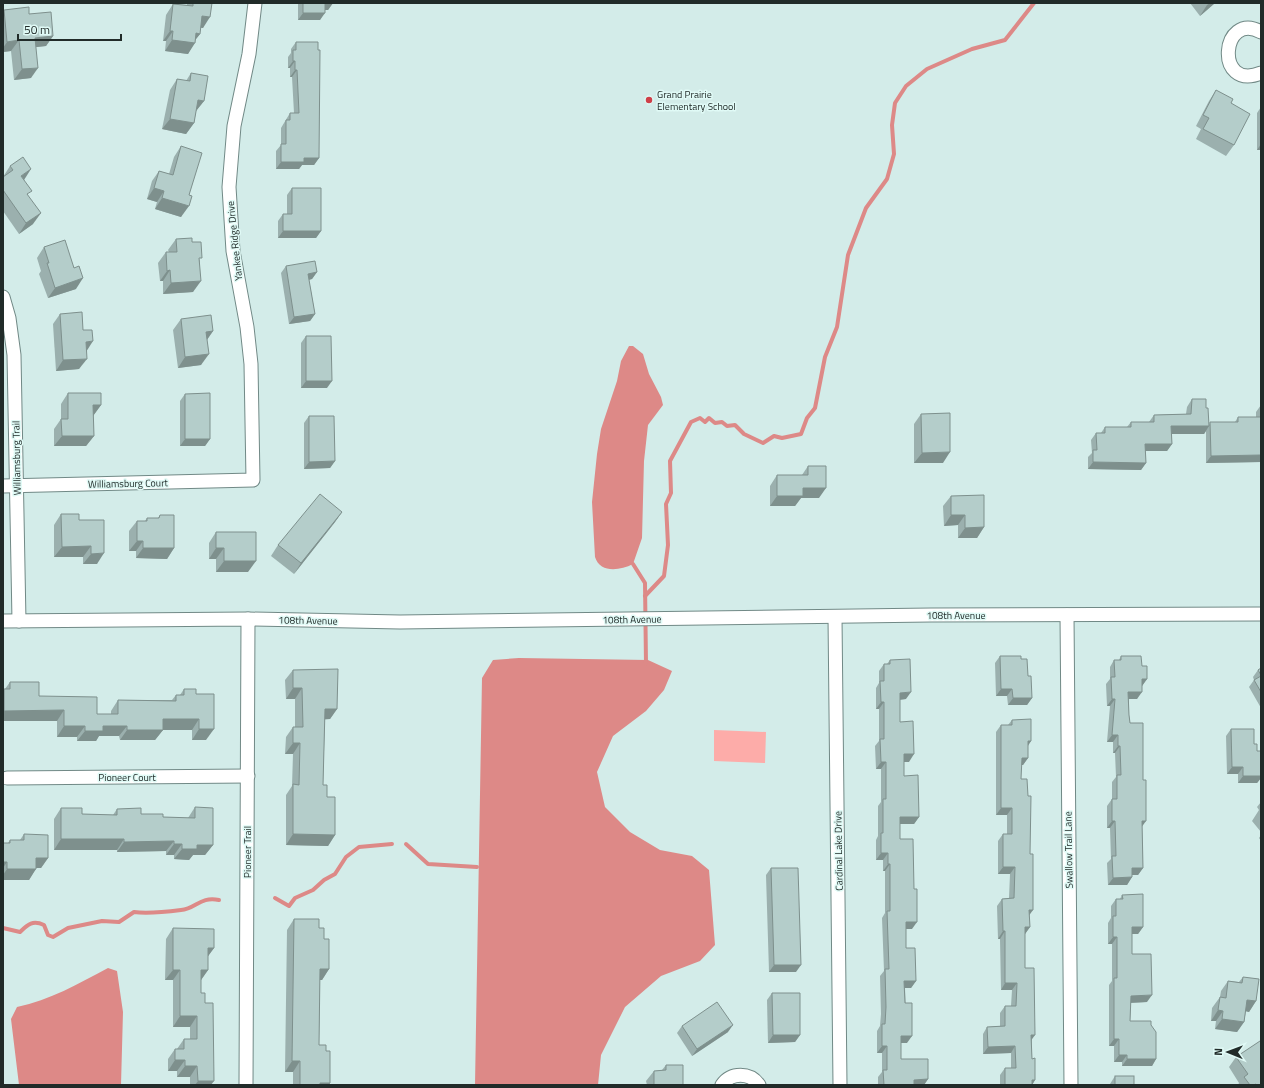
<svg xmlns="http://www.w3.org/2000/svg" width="1264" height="1088" font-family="'Titillium Web',sans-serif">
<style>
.green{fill:#fdaca9}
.water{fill:#dd8987}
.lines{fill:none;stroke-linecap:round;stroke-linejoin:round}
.stream{stroke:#dd8987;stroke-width:4}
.street-casing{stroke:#718986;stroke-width:15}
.street{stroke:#fff;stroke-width:13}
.wall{fill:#9bb0ae}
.shaded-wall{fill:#7e908d}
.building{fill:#b4cdca;stroke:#7e908d}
.poi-dot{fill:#cf3f48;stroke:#e0faf6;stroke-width:1.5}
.labels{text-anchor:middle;stroke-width:3;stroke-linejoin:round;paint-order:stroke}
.poi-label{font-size:10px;fill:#212b29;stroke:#e0faf6;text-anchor:start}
.street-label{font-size:10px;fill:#212b29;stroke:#e0faf6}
</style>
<rect width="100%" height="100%" fill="#d3ece9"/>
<!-- green -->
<polygon class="green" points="714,730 766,732 765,763 714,761"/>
<!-- water -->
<g class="water">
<path d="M629 346H633L643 354 649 374 661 397 663 405 648 425 644 461 642 538 633 564C619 571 600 573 595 557L592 502 597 454 601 429 617 381 621 361Z"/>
<polygon points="519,658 648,660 672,671 664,690 646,711 613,736 597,772 605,807 630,832 660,850 692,856 709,870 715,945 700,961 661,976 625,1007 601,1055 598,1085 475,1085 482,678 493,660"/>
<path d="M108 968 117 971 123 1012 121 1085H19L11 1019 17 1007C50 1000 78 984 108 968Z"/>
</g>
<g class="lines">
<!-- stream -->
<g class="stream">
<polyline points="633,564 645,583 646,664"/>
<polyline points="645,596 664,576 668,545 666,504 671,493 670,461 691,422 700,418 705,422 709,418 715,423 722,422 727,426 735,425 744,434 763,443 774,436 782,438 801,434 807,418 815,408 825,357 837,327 848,255 866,208 887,179 894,154 892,125 895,103 906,86 927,69 972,49 1005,40 1034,3"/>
<polyline points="406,844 428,864 477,867"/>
<polyline points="275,898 289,906 295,898 313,890 324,880 335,874 346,857 359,847 392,844"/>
<path d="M3 928 20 932C28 924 33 920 44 925L48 935 53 937 68 928 102 921 119 922 134 912C149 914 165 912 181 910 196 909 200 896 219 900"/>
</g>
<!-- street casing -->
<g class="street-casing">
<g id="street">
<path d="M1261 32C1221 10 1214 92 1261 73"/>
<polyline points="3,297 9,318 14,355 19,621"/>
<polyline points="3,486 253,480 251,364 247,327 233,251 229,187 234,126 249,54 255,3"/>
<polyline points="1067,615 1071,1085"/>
<polyline points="835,617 840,1085"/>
<polyline points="3,621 248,619 400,622 931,615 1261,614"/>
<polyline points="7,778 248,776"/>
<polyline points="246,1085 248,619"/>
<path d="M722 1085C731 1072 750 1072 759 1085"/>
</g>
</g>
<!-- street -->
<use href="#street" class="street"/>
</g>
<!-- wall -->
<g class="wall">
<polygon points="187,3 212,3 203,28 200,27 200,34 195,40 188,54 165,51 166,41 163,41 166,15 173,4 187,5"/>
<polygon points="298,3 333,3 328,10 325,10 320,20 298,20"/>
<polygon points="1190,3 1215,3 1200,16"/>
<polygon points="4,10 29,14 53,36 46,46 36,47 31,78 14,80 11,51 3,52 3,11"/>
<polygon points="296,42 319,158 314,165 302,165 299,169 276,169 276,151 281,145 281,128 290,113 294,113 292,77 290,77 290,68 288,68 288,57 291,53 291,49"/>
<polygon points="191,73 204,101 196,111 194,123 186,134 162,129 170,90 177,79 186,81"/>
<polygon points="1216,90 1234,145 1226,156 1196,139 1201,129 1196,126 1209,101"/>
<polygon points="1261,107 1261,150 1257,150 1257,113"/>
<polygon points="181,146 189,195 181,217 155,209 157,202 147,199 152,181 159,171 169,174 174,157"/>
<polygon points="10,166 24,179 28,196 33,224 19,234 3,211 3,177"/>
<polygon points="292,188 321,231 316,238 278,238 278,221 283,214 287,214 287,195"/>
<polygon points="176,239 192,242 200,261 193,292 163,294 163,281 160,281 158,263 166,252 169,252 168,250"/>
<polygon points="44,247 74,268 76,289 48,298 39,274 41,271 37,258"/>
<polygon points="286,266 317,272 312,279 309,280 315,314 310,321 289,324 281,273"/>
<polygon points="60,314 83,330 86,351 79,369 56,371 53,324"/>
<polygon points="181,319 213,331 207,340 201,365 178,368 173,330"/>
<polygon points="306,336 327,388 301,388 301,343"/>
<polygon points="68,393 101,405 93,416 94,436 86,446 54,446 54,429 61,419 61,404"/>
<polygon points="185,394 210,439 205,446 180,446 180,401"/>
<polygon points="1192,399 1206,408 1209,425 1210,422 1235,422 1238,417 1256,417 1256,412 1261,405 1261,462 1206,463 1206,431 1204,434 1172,434 1172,444 1167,451 1145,451 1146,463 1141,470 1088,469 1088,457 1092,453 1091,440 1096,433 1101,433 1105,427 1127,427 1131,422 1149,422 1154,415 1186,414 1187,407"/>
<polygon points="921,414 943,463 914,463 914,424"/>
<polygon points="309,416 335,461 330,468 304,469 304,423"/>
<polygon points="808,466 819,498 801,498 795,506 770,506 770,486 777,475 802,475"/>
<polygon points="951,496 984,527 977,538 958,538 958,525 944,526 943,506"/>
<polygon points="342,512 335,522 294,574 271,556 278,545"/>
<polygon points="61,514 79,520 104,520 97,564 83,564 83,557 54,557 54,525"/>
<polygon points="160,515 174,548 167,559 136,558 136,551 129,551 129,531 137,521 145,521 147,518 158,518"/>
<polygon points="216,532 248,572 216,572 216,559 209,559 209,543"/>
<polygon points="1000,656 1021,659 1032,698 1027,705 1008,705 1007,696 996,696 995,663"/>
<polygon points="1121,656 1142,666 1147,679 1142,686 1137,699 1129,699 1129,715 1142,826 1143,868 1138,875 1132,875 1132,877 1127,885 1108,885 1107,863 1111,859 1110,828 1107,828 1107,806 1112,799 1112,782 1116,777 1115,753 1113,753 1113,742 1107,742 1110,706 1107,706 1106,684 1110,679 1110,667 1114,660 1119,660"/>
<polygon points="890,660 906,699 900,700 900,722 909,762 904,762 904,776 919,817 914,824 900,824 900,839 912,929 906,929 906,948 916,981 911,988 905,988 907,1043 901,1043 901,1059 928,1079 924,1085 878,1085 878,1077 882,1072 882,1053 877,1053 877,1031 880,1026 881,1014 880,976 884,971 882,918 885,913 885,871 883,871 883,860 876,860 876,840 878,836 878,806 881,802 881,769 876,769 875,746 879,741 879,709 876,709 876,688 879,683 879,671 884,664 887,664"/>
<polygon points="1261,668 1261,708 1249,687 1254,680 1253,677 1258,670"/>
<polygon points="293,670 337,709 330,719 325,719 323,785 327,797 335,835 328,846 286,845 286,795 292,786 293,754 285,754 286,737 293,727 295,727 295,699 286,699 285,680"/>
<polygon points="10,682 39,696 97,714 111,714 111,711 118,700 172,700 176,695 180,695 184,689 196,694 206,740 192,740 192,730 163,730 155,740 120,740 119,736 99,736 96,741 77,741 77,737 57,737 57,721 3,721 3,691 4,689 5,689"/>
<polygon points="1012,720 1031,741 1028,746 1028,758 1023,765 1021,765 1021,779 1030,927 1025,934 1025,968 1032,1040 1032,1059 1035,1080 1032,1085 1000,1085 1000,1075 1005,1068 1011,1068 1011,1053 983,1054 983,1034 987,1027 1000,1026 1000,1013 1005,1006 1011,1006 1012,990 1001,990 1000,939 998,939 997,906 1002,899 1009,898 1010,874 998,874 998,841 1003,834 1007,834 1007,815 996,815 996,732 1001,725 1008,725"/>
<polygon points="1231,729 1254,744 1257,751 1261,751 1261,778 1257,783 1238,783 1238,774 1227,774 1226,736"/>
<polygon points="1261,802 1261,832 1252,821 1259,810 1257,807"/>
<polygon points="195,807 213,845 205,855 193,855 189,860 174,859 174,855 166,855 166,851 117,852 117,850 54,850 54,819 61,808 82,814 113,815 117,809 141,814 163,817 188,818"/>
<polygon points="24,834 48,858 41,868 36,868 29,880 3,880 3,843 8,843 10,840 20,840"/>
<polygon points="1261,835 1261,841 1259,838"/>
<polygon points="771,868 796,972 769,972 766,875"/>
<polygon points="1122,895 1143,927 1138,934 1132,934 1132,954 1147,1002 1131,1003 1130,1021 1151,1025 1156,1059 1152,1066 1122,1066 1122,1062 1114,1062 1114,1046 1109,1046 1109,985 1112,981 1112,944 1108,944 1108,923 1111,918 1111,906 1116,899 1120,899"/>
<polygon points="294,919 319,928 324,939 329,969 322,980 320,980 319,1045 326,1051 330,1083 329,1085 293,1085 293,1072 285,1072 287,930"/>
<polygon points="173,928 214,948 208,956 208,970 201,980 201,993 205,1003 211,1085 190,1085 190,1077 177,1077 177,1071 168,1071 168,1059 175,1049 177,1049 184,1039 190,1039 190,1027 173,1027 173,980 165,980 166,939"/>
<polygon points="1243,977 1256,1001 1249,1012 1246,1011 1244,1022 1237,1032 1215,1029 1216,1021 1211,1021 1212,1008 1220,997 1221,991 1228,981 1239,982"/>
<polygon points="772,993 800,1035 795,1042 768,1043 767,1000"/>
<polygon points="682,1026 728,1032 692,1056 677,1033"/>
<polygon points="1236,1057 1261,1085 1238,1085 1239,1083 1229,1067"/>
<polygon points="666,1065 683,1085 647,1085 646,1081 654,1071 662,1070"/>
<polygon points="1115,1076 1134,1085 1110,1085 1110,1084"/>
</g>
<!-- shaded-wall -->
<g class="shaded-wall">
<polygon points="325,3 333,3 328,10 320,10"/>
<polygon points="1210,3 1215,3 1200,16 1207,5"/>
<polygon points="303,13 325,13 320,20 298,20"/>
<polygon points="202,16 210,17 203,28 194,27"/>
<polygon points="170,31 173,31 166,41 163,41"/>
<polygon points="196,33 200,34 193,43 195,43 188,54 165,51 172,40"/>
<polygon points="53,36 46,46 28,48 35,38"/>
<polygon points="19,40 11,51 3,52 3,48 7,42"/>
<polygon points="293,61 295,61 290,68 288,68"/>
<polygon points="38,68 31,78 14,80 22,69"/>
<polygon points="295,70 297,70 292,77 290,77"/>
<polygon points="198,100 204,101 196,111"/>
<polygon points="170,119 194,123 186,134 162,129"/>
<polygon points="1261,144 1261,150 1257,150"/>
<polygon points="304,158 319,158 314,165 302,165 299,169 276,169 281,162"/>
<polygon points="31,169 24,180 21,176"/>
<polygon points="154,188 164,191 157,202 147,199"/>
<polygon points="162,198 189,206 181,217 155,209"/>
<polygon points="41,213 33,224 19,234 26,223"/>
<polygon points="283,231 321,231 316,238 278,238"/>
<polygon points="170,270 163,281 160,281 167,271"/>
<polygon points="317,272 312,279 303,281 308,274"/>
<polygon points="83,278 76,289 48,298 55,288"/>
<polygon points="201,281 193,292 163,294 171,283"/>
<polygon points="315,314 310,321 289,324 294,317"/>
<polygon points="213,331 206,341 206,332"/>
<polygon points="93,341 86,352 86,342"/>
<polygon points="209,354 201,365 178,368 185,357"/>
<polygon points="87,359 79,369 56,371 63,360"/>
<polygon points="306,381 332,381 327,388 301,388"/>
<polygon points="93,405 101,405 93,416"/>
<polygon points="1171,426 1209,426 1204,434 1167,434"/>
<polygon points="62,436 94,436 86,446 54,446"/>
<polygon points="185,439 210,439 205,446 180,446"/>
<polygon points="1145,444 1172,444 1167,451 1140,451"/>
<polygon points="950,452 943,463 914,463 922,453"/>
<polygon points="1261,455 1261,462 1206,463 1211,456"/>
<polygon points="335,461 330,468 304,469 309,462"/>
<polygon points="1093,462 1146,463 1141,470 1088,469"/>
<polygon points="803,488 826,488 819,498 801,498 795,506 770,506 777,496"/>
<polygon points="342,512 335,522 294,574 301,563"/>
<polygon points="951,515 965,515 958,525 944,526"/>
<polygon points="984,527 977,538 958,538 965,528"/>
<polygon points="137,541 143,541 136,551 129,551"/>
<polygon points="91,546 83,557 54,557 62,547"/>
<polygon points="143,548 174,548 167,559 136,558"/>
<polygon points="216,548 224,548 216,559 209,559"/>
<polygon points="104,553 97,564 83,564 91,554"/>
<polygon points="224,561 256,561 248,572 216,572"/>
<polygon points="1142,679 1147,679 1142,686 1137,686"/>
<polygon points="293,688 302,688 295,699 286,699"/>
<polygon points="1001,689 1012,689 1007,696 996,696"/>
<polygon points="911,692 906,699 895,700 900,693"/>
<polygon points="1128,692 1142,692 1137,699 1123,699"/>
<polygon points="1013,698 1032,698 1027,705 1008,705"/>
<polygon points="1112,699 1115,699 1110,706 1107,706"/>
<polygon points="881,702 884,702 879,709 876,709"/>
<polygon points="325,709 337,709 330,719 318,720"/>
<polygon points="64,710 57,721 3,721 3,713 4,711"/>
<polygon points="163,719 199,719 192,730 163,730 155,740 120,740 127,730"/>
<polygon points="64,726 85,726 77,737 57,737"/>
<polygon points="103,726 127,726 119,736 99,736 96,741 77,741 85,731"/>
<polygon points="199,729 214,729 206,740 192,740"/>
<polygon points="1112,735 1118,735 1113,742 1107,742"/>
<polygon points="1028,741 1031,741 1026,748"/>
<polygon points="293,743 300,743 293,754 285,754"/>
<polygon points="1118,746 1120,746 1115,753 1113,753"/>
<polygon points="904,754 914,754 909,762 899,762"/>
<polygon points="1022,758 1028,758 1023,765 1017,765"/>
<polygon points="881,762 886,762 881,769 876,769"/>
<polygon points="1232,767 1243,767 1238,774 1227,774"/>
<polygon points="1243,776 1261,776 1261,778 1257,783 1238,783"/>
<polygon points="1001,808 1012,808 1007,815 996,815"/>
<polygon points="900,817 919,817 914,824 895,824"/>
<polygon points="1112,821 1115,821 1110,828 1107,828"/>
<polygon points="1142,821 1146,821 1141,828"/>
<polygon points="293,834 335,835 328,846 286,845"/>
<polygon points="61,839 124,839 117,850 54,850"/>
<polygon points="174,841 166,851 117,852 124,842"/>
<polygon points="174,844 182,844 174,855 166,855"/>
<polygon points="197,845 213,845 205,855 193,855 189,860 174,859 182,849"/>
<polygon points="881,853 888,853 883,860 876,860"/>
<polygon points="36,858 48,858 41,868 29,868"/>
<polygon points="3,862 7,862 3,868"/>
<polygon points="888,864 890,864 885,871 883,871"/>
<polygon points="1003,867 1015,867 1010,874 998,874"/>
<polygon points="1132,868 1143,868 1138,875 1127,875"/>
<polygon points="7,869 36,869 29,880 3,880 3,875"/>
<polygon points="1132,877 1127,885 1108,885 1113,878"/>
<polygon points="1029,910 1033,910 1028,917"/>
<polygon points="906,922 917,922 912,929 901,929"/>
<polygon points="1025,927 1030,927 1025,934"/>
<polygon points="1132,927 1143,927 1138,934 1127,934"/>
<polygon points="1003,931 1005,931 1000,939 998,939"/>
<polygon points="1113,937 1117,937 1112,944 1108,944"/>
<polygon points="208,948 214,948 206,959"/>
<polygon points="774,965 801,965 796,972 769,972"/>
<polygon points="320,969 329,969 322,980 312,980"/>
<polygon points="173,970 180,970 173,980 165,980"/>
<polygon points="201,970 208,970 201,980 193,980"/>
<polygon points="904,981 916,981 911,988 899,988"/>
<polygon points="1005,983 1017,983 1012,990 1001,990"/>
<polygon points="1152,995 1147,1002 1126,1003 1131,996"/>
<polygon points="1247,1000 1256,1001 1249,1012 1240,1010"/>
<polygon points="1218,1010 1223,1011 1216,1021 1211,1021"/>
<polygon points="180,1016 197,1016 190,1027 173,1027"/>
<polygon points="1222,1019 1244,1022 1237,1032 1215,1029"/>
<polygon points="733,1025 728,1032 692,1056 697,1049"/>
<polygon points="773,1035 800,1035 795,1042 768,1043"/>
<polygon points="1031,1035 1035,1035 1030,1042"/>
<polygon points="901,1036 912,1036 907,1043 896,1043"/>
<polygon points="1114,1039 1119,1039 1114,1046 1109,1046"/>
<polygon points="882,1046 887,1046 882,1053 877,1053"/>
<polygon points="1015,1046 1011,1053 983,1054 988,1047"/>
<polygon points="1119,1055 1127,1055 1122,1062 1114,1062"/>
<polygon points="1127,1059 1156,1059 1152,1066 1122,1066"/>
<polygon points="175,1060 185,1060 177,1071 168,1071"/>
<polygon points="292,1061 300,1061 293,1072 285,1072"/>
<polygon points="185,1066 197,1066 190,1077 177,1077"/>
<polygon points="928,1079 924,1085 910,1085 914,1080"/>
<polygon points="1032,1080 1035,1080 1032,1085"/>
<polygon points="198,1081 214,1081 211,1085 195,1085"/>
<polygon points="320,1083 330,1083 329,1085 318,1085"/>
</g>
<!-- building -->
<g class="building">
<polygon points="193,3 212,3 210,17 202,16 200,34 196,33 195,43 172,40 173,31 170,31 173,4 193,6"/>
<polygon points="303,3 333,3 325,3 325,13 303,13"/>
<polygon points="29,7 29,14 51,12 53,36 35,38 38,68 22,69 19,40 7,42 4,10"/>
<polygon points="296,42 318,42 318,50 320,50 319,158 304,158 304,162 281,162 281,144 286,144 286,120 290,120 290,113 299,113 297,70 295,70 295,61 293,61 293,50 296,50"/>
<polygon points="191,73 208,76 204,101 198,100 194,123 170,119 177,79 190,81"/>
<polygon points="1216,90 1233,99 1231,103 1250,114 1234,145 1203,129 1209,118 1203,115"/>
<polygon points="181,146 202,153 189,195 192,196 189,206 162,198 164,191 154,188 159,171 173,175"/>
<polygon points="23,157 31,169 21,176 32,191 27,194 41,213 26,223 3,190 3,177 13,170 10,166"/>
<polygon points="292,188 321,188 321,231 283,231 283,214 292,214"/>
<polygon points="192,238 192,242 201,242 202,258 199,258 201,281 171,283 170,270 167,271 166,252 177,252 176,239"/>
<polygon points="65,240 74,268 79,266 83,278 55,288 47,263 49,263 44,247"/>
<polygon points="315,261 317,272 308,274 315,314 294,317 286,266"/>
<polygon points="82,312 83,330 92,330 93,341 86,342 87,359 63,360 60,314"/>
<polygon points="211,315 213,331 206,332 209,354 185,357 181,319"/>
<polygon points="306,336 331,336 332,381 306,381"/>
<polygon points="68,393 101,393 101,405 93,405 94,436 62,436 61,419 68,419"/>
<polygon points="210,393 210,439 185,439 185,394"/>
<polygon points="1192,399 1206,399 1206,408 1208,408 1209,426 1171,426 1172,444 1145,444 1146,463 1093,462 1093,450 1097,450 1096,433 1105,433 1105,427 1131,427 1131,422 1154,422 1154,415 1191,414"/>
<polygon points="950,413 950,452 922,453 921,414"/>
<polygon points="309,416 334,416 335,461 309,462"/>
<polygon points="1238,417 1261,417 1261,455 1211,456 1210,422 1238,422"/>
<polygon points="808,466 826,466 826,488 803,488 803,496 777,496 777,475 808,475"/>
<polygon points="320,494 342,512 301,563 278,545"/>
<polygon points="984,495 984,527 965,528 965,515 951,515 951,496"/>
<polygon points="61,514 79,514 79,520 104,520 104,553 91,554 91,546 62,547"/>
<polygon points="160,515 174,515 174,548 143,548 143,541 137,541 137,521 147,521 147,518 159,518"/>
<polygon points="216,532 256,532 256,561 224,561 224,548 216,548"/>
<polygon points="1000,656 1021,656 1021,659 1027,659 1028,676 1031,676 1032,698 1013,698 1012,689 1001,689"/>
<polygon points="1121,656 1141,656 1142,666 1147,666 1147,679 1142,679 1142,692 1128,692 1129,715 1130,723 1143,723 1143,780 1146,780 1146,821 1142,821 1143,868 1132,868 1132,877 1113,878 1112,856 1116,856 1115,821 1112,821 1112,799 1117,799 1117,775 1121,775 1120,746 1118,746 1118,735 1112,735 1115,699 1112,699 1111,677 1115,677 1114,660 1121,660"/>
<polygon points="910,659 911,692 900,693 900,722 913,721 914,754 904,754 904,776 918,775 919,817 900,817 900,839 913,839 914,889 917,889 917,922 906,922 906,948 915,948 916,981 904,981 905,1003 912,1003 912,1036 901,1036 901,1059 928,1059 928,1079 914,1080 914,1085 884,1085 883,1070 887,1070 887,1046 882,1046 882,1024 885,1024 886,1007 885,969 889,969 887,911 890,911 890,864 888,864 888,853 881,853 881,833 883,833 883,799 886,799 886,762 881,762 880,739 884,739 884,702 881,702 880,681 884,681 884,664 890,664 890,660"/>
<polygon points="1261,668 1261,675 1258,670"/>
<polygon points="338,669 337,709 325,709 323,785 327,785 327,797 335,797 335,835 293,834 293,784 299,785 300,743 293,743 293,727 303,727 302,688 293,688 293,670"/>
<polygon points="1261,676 1261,692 1254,680"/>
<polygon points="10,682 39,682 39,696 97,697 97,714 118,714 118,700 176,701 176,695 184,695 184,689 196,689 196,694 214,694 214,729 199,729 199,719 163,719 163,730 127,730 127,726 103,726 103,731 85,731 85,726 64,726 64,710 4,711 4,689 10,689"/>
<polygon points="1031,719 1031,741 1028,741 1028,758 1022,758 1021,779 1027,779 1028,796 1031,796 1030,854 1033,854 1033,910 1029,910 1030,927 1025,927 1025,968 1034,968 1035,1035 1031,1035 1032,1059 1035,1058 1035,1080 1032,1080 1032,1085 1005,1085 1005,1068 1016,1068 1015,1046 988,1047 987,1027 1005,1026 1005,1006 1016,1006 1017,983 1005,983 1005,931 1003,931 1002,899 1014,898 1015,867 1003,867 1003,834 1012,834 1012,808 1001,808 1001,725 1012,725 1012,720"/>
<polygon points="1231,729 1254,729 1254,744 1257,744 1257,751 1261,751 1261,776 1243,776 1243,767 1232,767"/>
<polygon points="195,807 213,808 213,845 197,845 197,849 182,849 182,844 174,844 174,841 124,842 124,839 61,839 61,808 82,808 82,814 117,815 117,809 141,808 141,814 163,814 163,817 195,818"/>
<polygon points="24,834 48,835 48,858 36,858 36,869 7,869 7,862 3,862 3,843 10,843 10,840 24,840"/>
<polygon points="771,868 798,868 801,965 774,965"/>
<polygon points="1143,894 1143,927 1132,927 1132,954 1151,954 1152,995 1131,996 1130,1021 1151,1021 1151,1025 1156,1032 1156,1059 1127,1059 1127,1055 1119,1055 1119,1039 1114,1039 1114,978 1117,978 1117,937 1113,937 1113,916 1116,916 1116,899 1123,899 1122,895"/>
<polygon points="294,919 319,919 319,928 324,928 324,939 329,939 329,969 320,969 319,1045 326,1045 326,1051 330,1051 330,1083 320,1083 320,1085 300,1085 300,1061 292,1061"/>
<polygon points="173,928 214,929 214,948 208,948 208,970 201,970 201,993 205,993 205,1003 213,1003 214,1081 198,1081 197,1066 185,1066 185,1060 175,1060 175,1049 184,1049 184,1039 197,1039 197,1016 180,1016 180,970 173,970"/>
<polygon points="1243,977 1259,979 1256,1001 1247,1000 1244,1022 1222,1019 1223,1011 1218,1010 1220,997 1226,998 1228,981 1242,983"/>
<polygon points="772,993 800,993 800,1035 773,1035"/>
<polygon points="717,1002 733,1025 697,1049 682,1026"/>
<polygon points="1260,1041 1261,1042 1261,1085 1257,1085 1256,1084 1254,1085 1250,1085 1244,1077 1248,1074 1236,1057"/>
<polygon points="666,1065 683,1065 683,1085 654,1085 654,1071 666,1070"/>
<rect x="1115" y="1076" width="19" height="9"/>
</g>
<!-- markers -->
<circle class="poi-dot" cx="649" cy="100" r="4"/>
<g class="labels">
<!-- poi labels -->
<g class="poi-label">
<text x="657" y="98">Grand Prairie<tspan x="657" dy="12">Elementary School</tspan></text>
</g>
<!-- street labels -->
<g class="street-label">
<text transform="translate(234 241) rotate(-96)" y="4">Yankee Ridge Drive</text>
<text transform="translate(16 458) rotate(-91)" y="4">Williamsburg Trail</text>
<text transform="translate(128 483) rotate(-1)" y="4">Williamsburg Court</text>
<text x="956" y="619">108th Avenue</text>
<text transform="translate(632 619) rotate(-1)" y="4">108th Avenue</text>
<text transform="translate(308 620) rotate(1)" y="4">108th Avenue</text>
<text x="127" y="781">Pioneer Court</text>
<text transform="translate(1068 850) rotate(-91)" y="4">Swallow Trail Lane</text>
<text transform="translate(838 851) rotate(-91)" y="4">Cardinal Lake Drive</text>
<text transform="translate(247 852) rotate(-90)" y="4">Pioneer Trail</text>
</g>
</g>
<!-- border -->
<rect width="1264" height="1088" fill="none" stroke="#212b29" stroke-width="8"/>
<!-- north arrow -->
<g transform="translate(1228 1052) rotate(271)" stroke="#e0faf6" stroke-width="3" paint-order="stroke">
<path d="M0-3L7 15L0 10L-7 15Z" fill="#212b29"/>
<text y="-6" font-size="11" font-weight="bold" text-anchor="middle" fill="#212b29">N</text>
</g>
<!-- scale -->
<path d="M18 34v6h103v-6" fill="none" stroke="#212b29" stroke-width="2"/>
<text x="24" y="34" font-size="12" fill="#212b29" stroke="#e0faf6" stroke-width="3" paint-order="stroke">50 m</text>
</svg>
